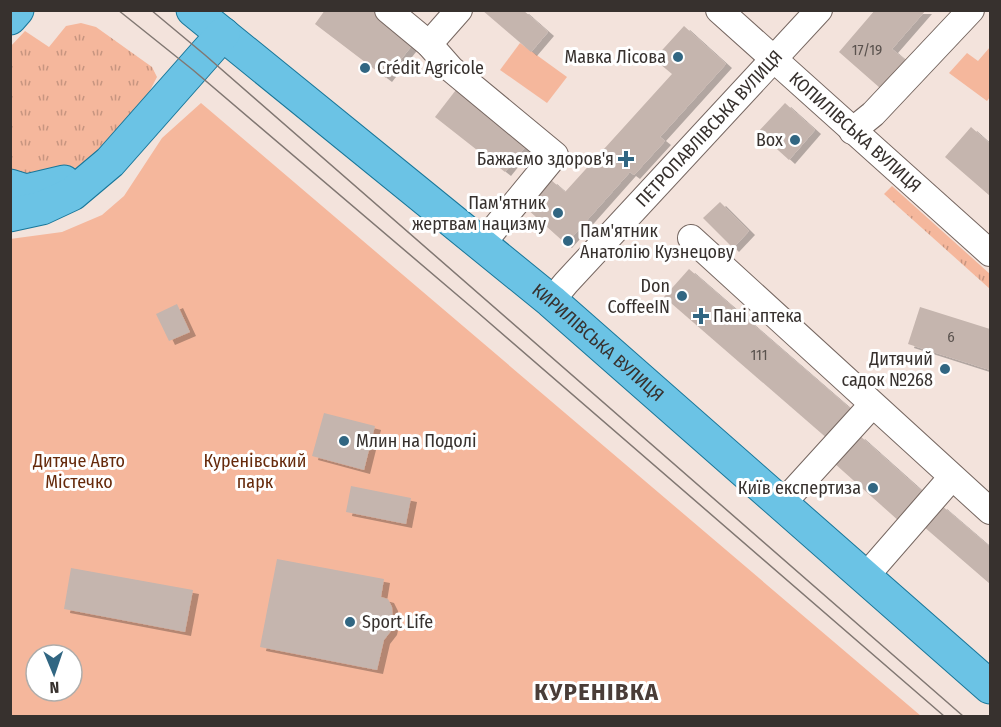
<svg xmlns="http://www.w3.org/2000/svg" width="1001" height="727" font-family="'Fira Sans Condensed',sans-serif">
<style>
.grass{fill:url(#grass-tufts)}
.park{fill:#f5b79c;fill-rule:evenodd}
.building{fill:#c5b5ae;filter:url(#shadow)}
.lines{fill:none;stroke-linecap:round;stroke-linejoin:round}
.minor-casing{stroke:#756660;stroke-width:28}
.major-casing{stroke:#187699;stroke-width:35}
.minor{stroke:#fff;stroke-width:26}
.major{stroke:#6bc3e5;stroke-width:33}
.tram{stroke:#817772;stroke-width:1.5}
.poi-dot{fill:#316682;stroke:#fff;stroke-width:2}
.labels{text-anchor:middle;stroke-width:6;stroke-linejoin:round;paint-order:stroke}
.number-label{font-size:15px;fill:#5a524e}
.poi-label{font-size:18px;fill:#37312e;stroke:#fff;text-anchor:end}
.street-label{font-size:18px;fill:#37312e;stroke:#fff}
.park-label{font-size:18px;fill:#662a0b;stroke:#fff}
.district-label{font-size:24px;font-weight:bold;letter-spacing:1.5px;fill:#4a3d38;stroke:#fff}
</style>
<defs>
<pattern id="grass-tufts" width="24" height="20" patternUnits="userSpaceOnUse" patternTransform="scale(1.5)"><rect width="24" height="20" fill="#f5b79c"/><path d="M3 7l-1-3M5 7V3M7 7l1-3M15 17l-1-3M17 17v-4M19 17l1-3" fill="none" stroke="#c79580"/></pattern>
<filter id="shadow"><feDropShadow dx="6" dy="4" stdDeviation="0" flood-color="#0004"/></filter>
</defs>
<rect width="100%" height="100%" fill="#f3e3dc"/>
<!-- grass -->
<g class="grass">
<polygon points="81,23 96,27 152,67 157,77 145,100 94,161 74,171 11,178 10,47 25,31 49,47 66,26"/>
<polygon points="892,186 990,274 990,289 884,194"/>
</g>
<!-- park -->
<g class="park">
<polygon points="520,43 567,77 547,103 500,70"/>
<polygon points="990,47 990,97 987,101 949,73 967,53 978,61"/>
<path d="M201 103 921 716H11L10 239 62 232 102 215 124 196 162 138ZM36 655H72V691H36Z"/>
</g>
<!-- building -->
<g class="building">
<polygon points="325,10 372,10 414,43 386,78 315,24"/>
<polygon points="482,10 523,10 548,32 531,52"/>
<polygon points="875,10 926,10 892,49 905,60 880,88 839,52"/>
<polygon points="684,26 726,64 660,137 665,141 634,175 630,172 566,244 526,208 551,180 565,192 672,74 654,59"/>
<polygon points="459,86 530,141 505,172 435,117"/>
<polygon points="785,103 815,130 789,160 758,132"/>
<polygon points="971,127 990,144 990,196 945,157"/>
<polygon points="720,202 749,231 733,248 703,218"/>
<polygon points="689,269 854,412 829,440 664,297"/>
<polygon points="177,304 190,332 169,341 156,314"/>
<polygon points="920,307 990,329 990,370 908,344"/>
<polygon points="324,413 375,426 364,470 312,456"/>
<polygon points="859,435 925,494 900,522 834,463"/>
<polygon points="351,486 411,498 406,524 346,512"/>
<polygon points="941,505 990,547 990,584 923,526"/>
<polygon points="277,559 384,579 381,597 388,599 392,607 393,622 391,631 384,640 377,670 260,647"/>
<polygon points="71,568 193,590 185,632 64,609"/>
</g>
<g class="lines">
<!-- minor casing -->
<g class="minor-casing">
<g id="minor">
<polyline points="388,10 429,44 451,69 555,155 482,244"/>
<path id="s1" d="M719 10 990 253"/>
<polyline points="429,44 459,10"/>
<polyline points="852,131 873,114 971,10"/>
<polyline points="691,238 990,511"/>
<path id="s2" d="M551 301 566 283 819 10"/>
<polyline points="782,504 872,405"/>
<polyline points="865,577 952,477"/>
</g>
</g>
<!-- major casing -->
<g class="major-casing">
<g id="major">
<path id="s3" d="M193 10 551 301 990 687"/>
<polyline points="10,18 17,10"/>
<polyline points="10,186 26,191 64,182"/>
<polyline points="10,215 42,208 72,194 110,162 223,34"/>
</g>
</g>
<!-- minor -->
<use href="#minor" class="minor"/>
<!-- major -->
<use href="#major" class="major"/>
<!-- tram -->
<g class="tram">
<polyline points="118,10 193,70 476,311 944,716"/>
<polyline points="151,10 205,55 963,716"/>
</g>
</g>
<!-- markers -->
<g class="poi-dot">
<circle cx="678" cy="57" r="6"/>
<circle cx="365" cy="68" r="6"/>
<circle cx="795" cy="140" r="6"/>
<path d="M623 150h6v6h6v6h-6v6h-6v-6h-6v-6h6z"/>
<circle cx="558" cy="213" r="6"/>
<circle cx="568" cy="241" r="6"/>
<circle cx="682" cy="296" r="6"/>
<path d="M698 307h6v6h6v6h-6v6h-6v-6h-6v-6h6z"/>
<circle cx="945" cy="369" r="6"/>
<circle cx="344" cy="441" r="6"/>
<circle cx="873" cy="488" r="6"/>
<circle cx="350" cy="622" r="6"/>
</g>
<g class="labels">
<!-- number labels -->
<g class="number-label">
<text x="867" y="55">17/19</text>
<text x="951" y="342">6</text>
<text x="759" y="360">111</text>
</g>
<!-- poi labels -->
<g class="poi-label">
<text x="666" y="63">Мавка Лісова</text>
<text x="377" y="74" text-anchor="start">Crédit Agricole</text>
<text x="783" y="146">Box</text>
<text x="614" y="165">Бажаємо здоров'я</text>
<text x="546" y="209">Пам'ятник<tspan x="546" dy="21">жертвам нацизму</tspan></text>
<text x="580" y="237" text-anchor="start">Пам'ятник<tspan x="580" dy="21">Анатолію Кузнецову</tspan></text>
<text x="670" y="292">Don<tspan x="670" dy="21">CoffeeIN</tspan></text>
<text x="713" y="322" text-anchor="start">Пані аптека</text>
<text x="933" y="365">Дитячий<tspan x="933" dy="21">садок №268</tspan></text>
<text x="356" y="447" text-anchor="start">Млин на Подолі</text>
<text x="861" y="494">Київ експертиза</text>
<text x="362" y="628" text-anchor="start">Sport Life</text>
</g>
<!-- street labels -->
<g class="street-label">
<text dy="6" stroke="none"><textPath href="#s2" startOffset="234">ПЕТРОПАВЛІВСЬКА ВУЛИЦЯ</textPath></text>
<text dy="6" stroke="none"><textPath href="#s1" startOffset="183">КОПИЛІВСЬКА ВУЛИЦЯ</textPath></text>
<text dy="6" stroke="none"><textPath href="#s3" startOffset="524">КИРИЛІВСЬКА ВУЛИЦЯ</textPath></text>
</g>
<!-- park labels -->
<g class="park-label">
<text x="79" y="467">Дитяче Авто<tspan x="79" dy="21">Містечко</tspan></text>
<text x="255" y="467">Куренівський<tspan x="255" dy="21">парк</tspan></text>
</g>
<!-- district labels -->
<g class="district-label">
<text x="597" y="700">КУРЕНІВКА</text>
</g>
</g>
<!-- border -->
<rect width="1001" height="727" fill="none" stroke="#37312e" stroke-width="24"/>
<!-- north arrow -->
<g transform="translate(54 673) rotate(178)"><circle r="28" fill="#ffffff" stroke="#afadab" stroke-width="1.5"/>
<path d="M0-4.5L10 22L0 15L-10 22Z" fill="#316682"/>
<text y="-9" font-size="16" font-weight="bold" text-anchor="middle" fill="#37312e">N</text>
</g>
</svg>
